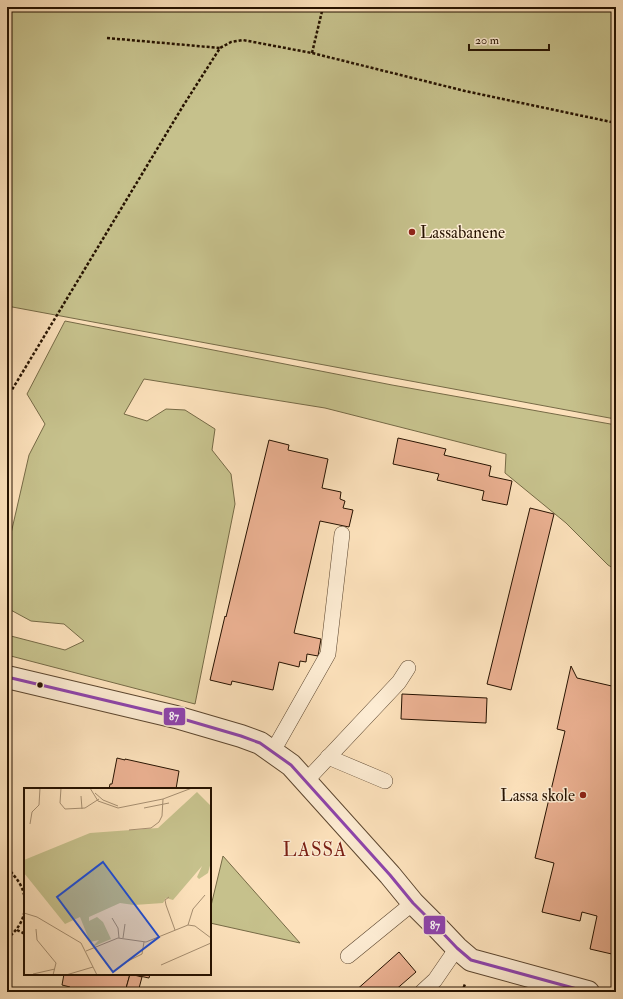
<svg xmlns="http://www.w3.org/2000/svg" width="623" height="999" font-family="'IM FELL Double Pica',serif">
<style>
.green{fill:#c6c18c;stroke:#766a46}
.building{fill:#eab091;stroke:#261200}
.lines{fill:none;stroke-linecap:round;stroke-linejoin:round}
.lane-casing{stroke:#5c462f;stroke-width:16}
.street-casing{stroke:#5c462f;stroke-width:24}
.path{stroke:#261200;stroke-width:2.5;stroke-dasharray:3 2;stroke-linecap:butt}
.lane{stroke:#fdecd3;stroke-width:15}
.street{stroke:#fdecd3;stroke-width:22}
.bus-1-casing{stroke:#fdecd3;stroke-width:6}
.bus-1{stroke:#8e44ad;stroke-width:3}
.poi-dot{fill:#8f2418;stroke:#fdecd3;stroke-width:1.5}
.bus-dot{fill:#261200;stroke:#fdecd3;stroke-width:1.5}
.labels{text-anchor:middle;stroke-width:3;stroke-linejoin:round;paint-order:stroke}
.poi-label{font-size:17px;fill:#261200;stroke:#fdecd3;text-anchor:start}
.quarter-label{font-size:19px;letter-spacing:1px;fill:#7a1f14;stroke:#fdecd3}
.inset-road{fill:none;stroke:#a68e70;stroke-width:1}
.view{fill:#1d4ed8;fill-opacity:0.15;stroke:#1d4ed8;stroke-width:2}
.inset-edge{fill:none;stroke:#261200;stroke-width:2}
.line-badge{stroke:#fdecd3;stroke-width:1.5}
.badge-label{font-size:11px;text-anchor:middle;font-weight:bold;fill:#fff}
</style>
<rect width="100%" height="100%" fill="#fce1bb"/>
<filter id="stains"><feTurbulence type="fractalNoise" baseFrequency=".005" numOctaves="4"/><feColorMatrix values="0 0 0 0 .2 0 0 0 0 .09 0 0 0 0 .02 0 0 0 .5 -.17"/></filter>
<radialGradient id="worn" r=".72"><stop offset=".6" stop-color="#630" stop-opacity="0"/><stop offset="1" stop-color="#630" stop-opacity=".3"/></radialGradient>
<!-- green -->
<g class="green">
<polygon points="7,7 616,7 615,419 7,306"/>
<polygon points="65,321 392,385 616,425 616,570 608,565 566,523 505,473 506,454 325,408 144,379 124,414 147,421 166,409 185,410 215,429 212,450 231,474 235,504 195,704 7,655 7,635 65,650 84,641 64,624 31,621 7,608 7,580 10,580 7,551 29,455 45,424 27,394"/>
<polygon points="223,856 300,943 210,923 210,910"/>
</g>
<!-- building -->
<g class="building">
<polygon points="398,438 446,449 444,455 491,466 489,476 512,481 507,505 482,500 484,491 437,480 439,474 393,464"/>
<polygon points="269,440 289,445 288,450 328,459 322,488 341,492 340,499 345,501 343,508 353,510 349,527 320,521 294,633 321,639 318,656 307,654 306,662 300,661 299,667 279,662 273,690 232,681 231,685 210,680 225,616 226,617"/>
<polygon points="530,508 554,514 511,690 487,684"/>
<polygon points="571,666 577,678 616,687 616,955 590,949 597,916 582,912 580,921 542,912 554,863 535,858 565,731 557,729"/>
<polygon points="402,694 487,698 486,723 401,719"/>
<polygon points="117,758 125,760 125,759 179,771 176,789 109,789 110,784 112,784"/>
<polygon points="399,952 416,972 393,992 354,992"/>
<polygon points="64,974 130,974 125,992 81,992 69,989 70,987 62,985"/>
<polygon points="130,974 150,974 149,978"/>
<polygon points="130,974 142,977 138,992 125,992"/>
</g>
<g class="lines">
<!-- lane casing -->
<g class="lane-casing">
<g id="lane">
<polyline points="273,751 328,654 342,534"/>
<polyline points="328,757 385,781"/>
<polyline points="306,781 399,682 408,668"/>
<polyline points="348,956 413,903"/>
<polyline points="422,992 435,980 457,948"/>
</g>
</g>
<!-- street casing -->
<g class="street-casing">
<polyline id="street" points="7,677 176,717 241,736 260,743 291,765 390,875 413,903 438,928 457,948 471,960 588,992"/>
</g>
<!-- path -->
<g class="path">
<polyline points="107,38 220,48"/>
<polyline points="312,53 323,7"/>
<polyline points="7,398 183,106 220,48 231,42 243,40 312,53 465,91 616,123"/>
<path d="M7 868C17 878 23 886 25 899"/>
<polyline points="17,930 25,934"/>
<path d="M7 939C17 930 23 922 25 909"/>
<polyline points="462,992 465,984"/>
</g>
<!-- lane -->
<use href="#lane" class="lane"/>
<!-- street -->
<use href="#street" class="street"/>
<!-- bus-1 casing -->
<g class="bus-1-casing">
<polyline id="bus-1" points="7,677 176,717 241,736 260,743 291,765 390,875 413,903 438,928 457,948 471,960 588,992"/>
</g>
<!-- bus-1 -->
<use href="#bus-1" class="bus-1"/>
</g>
<!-- markers -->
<g class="poi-dot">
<circle cx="412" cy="232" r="4"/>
<circle cx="583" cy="795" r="4"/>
</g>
<circle class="bus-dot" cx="40" cy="685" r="3.5"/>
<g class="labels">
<!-- poi labels -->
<g class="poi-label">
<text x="420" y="238">Lassabanene</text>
<text x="575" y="801" text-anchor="end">Lassa skole</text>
</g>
<!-- quarter labels -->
<g class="quarter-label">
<text x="315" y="856">LASSA</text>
</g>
</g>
<!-- overview -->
<g transform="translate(24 788)">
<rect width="187" height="187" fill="#fce1bb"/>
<path d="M173 4 187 18V74L184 85 175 91 173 89 178 78 149 112 142 110 139 115 110 117 96 115 65 129V133L73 129 79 134 87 151 68 159 75 152 66 154 56 129 41 136 0 85V72L66 45 134 40Z" fill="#c6c18c"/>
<path class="inset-road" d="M37 0 36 15 41 21 61 20 75 11M66 0 74 13 94 20 139 11 168 0M71 5 79 12 94 18M57 8 58 21M120 20 145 15M6 36 8 24 15 17 16 0M105 42 127 40 135 34 138 28 139 11M145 109 141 112 142 117 151 142M0 125 13 129 57 155 73 187M88 130 94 140 95 150M164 137 169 121 181 107M12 141 13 152 32 175 29 187M99 150 101 136M62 163 94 150 122 154 164 137 171 138 187 150M104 173 118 166 120 154M137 177 187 155M9 186 31 181M42 187 69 179"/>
<path class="view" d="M79 74 135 149 89 184 33 109Z"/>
<rect width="187" height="187" class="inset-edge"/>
</g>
<g class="line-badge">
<rect x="163" y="707" width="23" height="19" rx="4" fill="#8e44ad"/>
<rect x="423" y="915" width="23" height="20" rx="4" fill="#8e44ad"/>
</g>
<g class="badge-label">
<text x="174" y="720">87</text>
<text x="435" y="929">87</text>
</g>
<!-- margin -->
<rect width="623" height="999" fill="none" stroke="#fce1bb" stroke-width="24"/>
<rect x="8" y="8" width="607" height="983" fill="none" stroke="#261200" stroke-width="2"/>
<rect x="12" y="12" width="599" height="975" fill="none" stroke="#261200"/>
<!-- scale -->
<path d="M469 44v6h80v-6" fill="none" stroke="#261200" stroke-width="2"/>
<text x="475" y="44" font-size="12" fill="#261200" stroke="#fdecd3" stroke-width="3" paint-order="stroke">20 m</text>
<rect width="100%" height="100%" filter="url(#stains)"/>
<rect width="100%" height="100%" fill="url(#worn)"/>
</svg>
